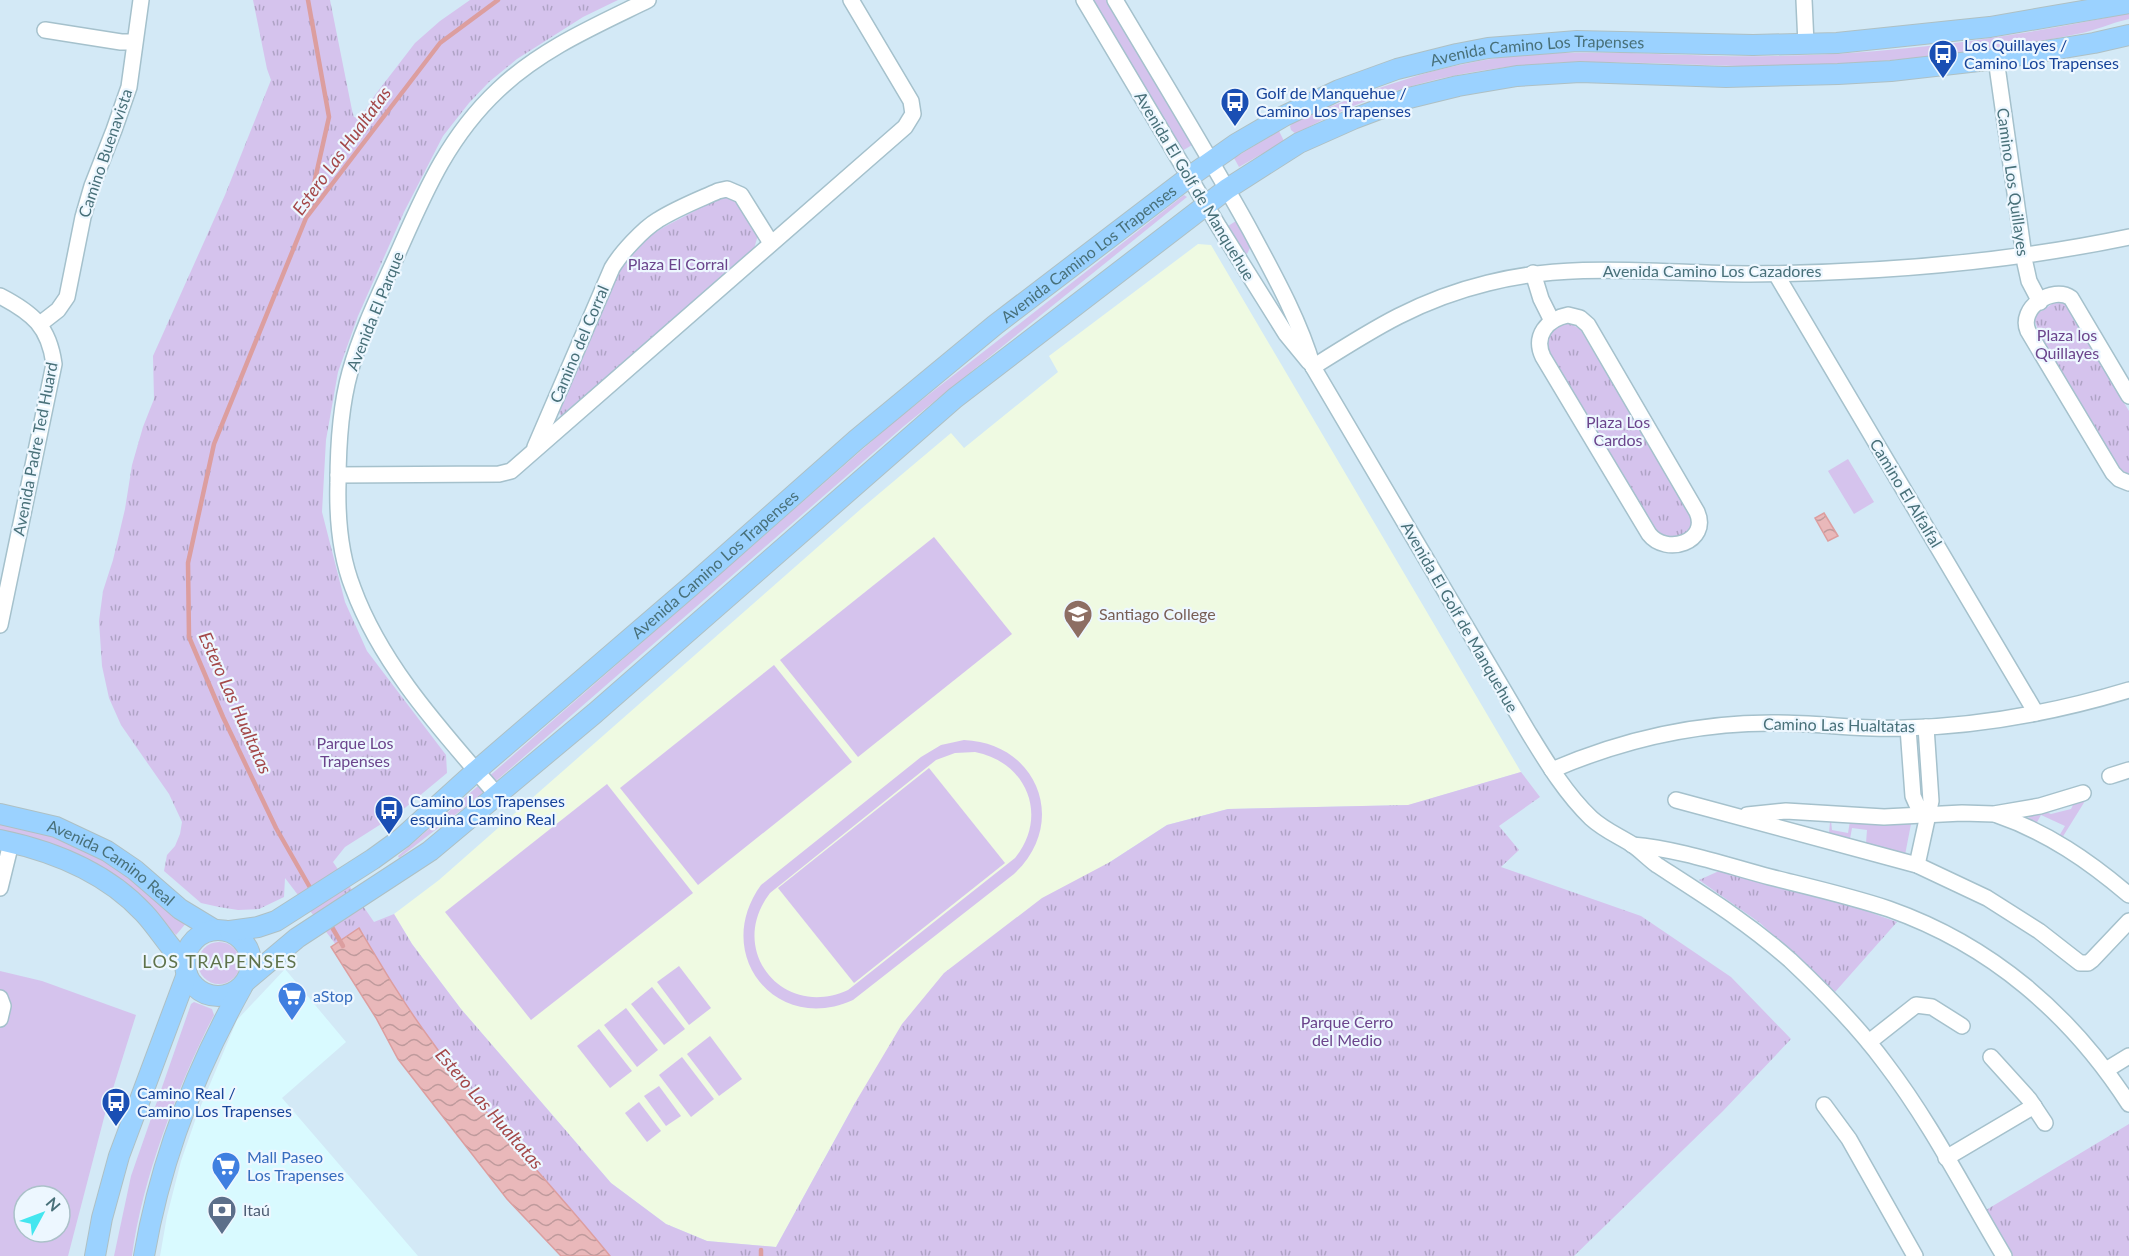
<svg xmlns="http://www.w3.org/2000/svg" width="2129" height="1256" font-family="Lato,sans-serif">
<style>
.residential{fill:#d3e9f6;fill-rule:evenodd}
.commercial{fill:#d9faff}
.education{fill:#effae2}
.grass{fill:#d5c3ed;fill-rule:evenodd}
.park{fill:url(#park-tufts)}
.water{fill:url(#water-waves);stroke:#dc9e9f;stroke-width:1.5}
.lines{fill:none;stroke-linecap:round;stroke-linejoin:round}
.stream{stroke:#dc9e9f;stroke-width:4.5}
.minor-casing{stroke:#a5c1cc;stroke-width:18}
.major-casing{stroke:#aec0c4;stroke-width:22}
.minor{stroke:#fff;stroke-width:15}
.major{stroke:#9bd2ff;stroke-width:20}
.labels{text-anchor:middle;stroke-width:4.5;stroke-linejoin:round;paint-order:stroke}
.transit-label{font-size:16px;fill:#164399;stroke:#edf7ff;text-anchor:start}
.street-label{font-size:16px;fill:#487079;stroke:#edf7ff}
.park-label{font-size:16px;fill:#6b448c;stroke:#edf7ff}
.education-label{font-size:16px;fill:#785e54;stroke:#edf7ff;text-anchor:start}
.shop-label{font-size:16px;fill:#366cbe;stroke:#edf7ff;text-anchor:start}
.service-label{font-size:16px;fill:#4e5e75;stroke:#edf7ff;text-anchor:start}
.water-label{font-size:18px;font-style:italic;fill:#a44849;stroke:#edf7ff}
.neighbourhood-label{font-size:18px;letter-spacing:1.5px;fill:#5f734b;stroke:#edf7ff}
</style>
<defs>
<pattern id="park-tufts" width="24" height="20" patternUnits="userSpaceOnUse" patternTransform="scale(1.5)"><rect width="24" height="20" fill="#d5c3ed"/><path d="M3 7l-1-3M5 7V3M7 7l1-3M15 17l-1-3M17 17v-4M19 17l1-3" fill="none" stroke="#afa3c5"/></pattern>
<pattern id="water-waves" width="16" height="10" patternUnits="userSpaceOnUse" patternTransform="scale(1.5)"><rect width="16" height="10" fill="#e9b8ba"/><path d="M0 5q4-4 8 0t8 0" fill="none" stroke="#bf9a9c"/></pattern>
</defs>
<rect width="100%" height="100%" fill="#e6f3fe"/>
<!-- residential -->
<path class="residential" d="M0 0H2129V1256H0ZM24 1196H60V1232H24Z"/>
<!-- commercial -->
<polygon class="commercial" points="285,969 346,1042 282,1098 418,1256 160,1256 167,1216 181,1161 197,1115 237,1020"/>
<!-- education -->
<polygon class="education" points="1198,244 1211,245 1521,772 1409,805 1228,809 1167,825 1110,862 855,1103 776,1247 707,1241 666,1224 611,1183 461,1009 412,944 394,914 439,880 862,508 951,433 964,448 1058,372 1049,356"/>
<!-- grass -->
<g class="grass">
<polygon points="1093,0 1106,0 1192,145 1182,151"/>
<path d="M2129 13V19C2111 23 2094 31 2077 34 1980 55 1879 63 1779 66 1717 67 1655 62 1593 62 1491 62 1386 83 1296 134L1291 130 1290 126 1294 122C1368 90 1443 62 1524 55 1607 48 1690 58 1774 56 1893 54 2012 38 2129 13Z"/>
<polygon points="1279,131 1284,141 1239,167 1234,158"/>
<polygon points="1184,195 1187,197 904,426 473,801 399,858 398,856 895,421"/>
<polygon points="1236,221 1250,248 1247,254 1243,252 1228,226"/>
<polygon points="1848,459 1874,502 1854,514 1828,471"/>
<polygon points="934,537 1012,634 858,757 780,660"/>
<polygon points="774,665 852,762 698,885 620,788"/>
<path d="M964 740C1038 743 1069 823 1014 874L853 1000C776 1035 711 954 761 885L921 757 941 745ZM975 752C1027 762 1049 816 1015 858L848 990C783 1020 726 950 770 893L936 760 955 753Z"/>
<polygon points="929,768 1005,863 854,983 778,888"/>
<polygon points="607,784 693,893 531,1020 445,912"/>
<polygon points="2085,801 2062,838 2059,836 2065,826 2041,815 2036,824 2028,817 2044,811 2051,814 2071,809 2074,803"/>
<polygon points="1821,818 1831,820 1832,830 1848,833 1850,821 1911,824 1905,855 1866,843 1867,830 1852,828 1850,839 1829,833 1830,822 1821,821"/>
<polygon points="0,820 50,833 109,861 187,922 176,935 157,915 0,832"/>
<circle cx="219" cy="963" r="21"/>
<polygon points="679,966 711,1008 689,1025 657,982"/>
<path d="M0 971 42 981 136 1015 105 1114 68 1256H0ZM24 1196H60V1232H24Z"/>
<polygon points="652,987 685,1029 664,1045 631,1004"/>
<path d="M194 1002 212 1009 214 1015C178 1085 142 1179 132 1256H114L131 1176 191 1004Z"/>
<polygon points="626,1008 658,1050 637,1067 604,1025"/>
<polygon points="599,1029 632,1071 610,1088 577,1046"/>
<polygon points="710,1036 742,1079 719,1096 687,1054"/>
<polygon points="682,1057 714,1099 691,1117 659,1075"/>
<polygon points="659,1086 681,1116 666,1126 644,1096"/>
<polygon points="639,1102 661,1131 647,1142 625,1113"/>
</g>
<!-- park -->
<g class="park">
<polygon points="253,0 330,0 352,110 354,117 360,118 375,95 415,43 440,21 470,0 618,0 583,17 517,59 489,82 469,103 443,136 404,212 358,316 338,372 326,440 322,512 345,602 367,651 446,755 447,773 400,812 345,847 333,862 374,922 394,914 412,944 461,1009 611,1183 666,1224 707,1241 776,1247 855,1103 902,1024 944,973 1042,898 1110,862 1167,825 1228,809 1408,805 1521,772 1540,797 1499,826 1519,850 1501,867 1641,916 1731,977 1791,1039 1723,1111 1574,1256 586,1256 343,954 285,878 284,897 259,909 238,910 219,907 201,903 164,871 167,855 175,846 180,834 182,822 169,794 121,725 109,698 102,666 99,621 103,591 113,560 125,509 132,465 143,427 154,399 153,356 225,195 271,80 267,69"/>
<polygon points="723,196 736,200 758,235 754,249 561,416 559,413 621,268 650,236 664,227"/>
<path d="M2055 302 2065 304 2129 411V474L2121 470C2107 447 2033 333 2034 316Z"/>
<path d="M1569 323 1580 329 1690 514 1693 523 1688 533C1677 538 1667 540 1657 533L1546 348 1549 333 1561 325Z"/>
<polygon points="1719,871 1855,907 1897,922 1835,992 1760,923 1699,880"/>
<polygon points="2129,1124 2129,1256 2013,1256 1986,1210"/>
</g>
<!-- water -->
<g class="water">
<polygon points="1824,513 1838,536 1828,541 1815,518"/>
<path d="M359 928C381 965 404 1004 430 1039 484 1116 551 1183 610 1256H561L507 1199 398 1059 376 1018 331 947Z"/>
</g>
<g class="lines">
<!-- stream -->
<g class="stream">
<polyline points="307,215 329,117 308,0"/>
<polyline points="312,891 276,828 223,717 189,637 188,563 214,444 306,218 440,43 498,0"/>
<polyline points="329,922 343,946"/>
<polyline points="761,1256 761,1250"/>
</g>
<!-- minor casing -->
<g class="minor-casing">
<g id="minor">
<polyline points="1084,0 1219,227 1286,334 1309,362"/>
<path d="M1115 0C1160 76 1207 152 1250 230 1273 273 1299 319 1313 367L1527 730C1546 761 1565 793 1591 818 1604 830 1619 836 1633 845 1641 851 1649 859 1657 865 1705 896 1747 922 1790 960 1824 992 1857 1025 1885 1063 1931 1123 1965 1191 2004 1256"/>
<polyline points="1804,0 1806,44"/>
<polyline points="45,30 121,42 134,42"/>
<polyline points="1996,59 2025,263 2029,281 2040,302"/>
<polyline points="1533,273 1541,299 1552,321"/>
<polyline points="1776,274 2036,713"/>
<path d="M0 296C33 313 49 327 54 364L0 625"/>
<path d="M1568 315 1580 318 1588 325 1697 512C1710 542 1666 556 1649 534L1543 357C1533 336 1547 319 1568 315Z"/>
<polyline points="40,324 58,310 67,297 83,217 92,186 114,130 129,87 141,0"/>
<path d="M1313 367C1373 329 1418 300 1488 283 1574 261 1663 274 1750 274 1877 273 2005 263 2129 237"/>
<path d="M2129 396 2071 298C2053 285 2018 308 2028 331L2113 473 2119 479 2129 483"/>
<path d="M535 447 612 268C621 253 643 229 658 220 677 208 698 200 718 191L727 189 741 195 771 243"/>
<polyline points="338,475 499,474 511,471 905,127 913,114 911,101 851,0"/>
<polyline points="1908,728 1913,796 1917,805 1927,814"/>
<path d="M1552 770C1624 739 1700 722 1778 723 1820 723 1862 730 1905 728 1981 726 2056 712 2129 690"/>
<polyline points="2110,776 2129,770"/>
<path d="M497 795C443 732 382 667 353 588 340 555 337 519 338 483 338 446 340 408 350 372 362 328 383 287 401 246 427 187 450 135 498 90 541 49 595 26 648 0"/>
<polyline points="1676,800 1917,865 1987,898 2039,931 2080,963 2088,963 2092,960 2129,921"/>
<polyline points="1747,815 1786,811 1884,817 1962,813 1994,814 2040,806 2083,793"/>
<path d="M1997 815C2047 832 2089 861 2129 895"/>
<path d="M1632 845C1679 849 1725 865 1770 877 1810 887 1850 896 1889 909 1991 945 2071 1014 2129 1104"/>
<polyline points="1917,865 1931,801 1926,727"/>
<polyline points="0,888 11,843"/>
<polyline points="0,998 3,1006 0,1019"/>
<polyline points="1869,1042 1916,1005 1932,1007 1962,1026"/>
<polyline points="1991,1057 2029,1099 2045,1123"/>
<polyline points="2106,1070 2129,1056"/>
<polyline points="1824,1105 1849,1139 1915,1256"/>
<polyline points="1946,1158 2034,1106"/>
</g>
</g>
<!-- major casing -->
<g class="major-casing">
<g id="major">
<path id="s1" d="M0 814 56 827 107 851 135 870 180 909 213 929"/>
<path d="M0 840C53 851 106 872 144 913 159 929 169 948 185 963"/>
<circle cx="218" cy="963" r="33"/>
<path id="s2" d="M230 931 258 927 276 921 373 859 402 838 476 771 691 586 856 440 995 325 1189 177 1236 144 1284 116 1339 90 1397 69 1457 54 1488 48 1577 41 1753 45 1837 43 1990 27 2129 3"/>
<polyline points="247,980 297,938 430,851 595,713 955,398 1227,189 1299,143 1353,119 1409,98 1458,86 1517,76 1580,72 1726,77 1838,74 1891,71 1996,59 2094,43 2129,35"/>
<polyline points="95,1256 102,1218 119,1156 187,974"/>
<path d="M144 1256C160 1162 195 1071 242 987"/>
</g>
</g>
<!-- minor -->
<use href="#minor" class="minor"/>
<!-- major -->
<use href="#major" class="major"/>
</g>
<!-- icons -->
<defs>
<g id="bus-pin" transform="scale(1.5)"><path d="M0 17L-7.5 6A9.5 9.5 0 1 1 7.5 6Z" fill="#1a4fb4" stroke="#edf7ff"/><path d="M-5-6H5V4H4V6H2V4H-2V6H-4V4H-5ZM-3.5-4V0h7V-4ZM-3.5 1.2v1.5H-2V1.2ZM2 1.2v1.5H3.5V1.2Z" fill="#fff"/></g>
<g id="school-pin" transform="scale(1.5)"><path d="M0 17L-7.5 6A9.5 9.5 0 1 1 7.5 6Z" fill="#8d6e63" stroke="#edf7ff"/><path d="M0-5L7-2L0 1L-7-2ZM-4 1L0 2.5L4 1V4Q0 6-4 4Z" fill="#fff"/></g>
<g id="supermarket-pin" transform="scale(1.5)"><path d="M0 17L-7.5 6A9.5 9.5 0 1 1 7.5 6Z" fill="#3f7fe0" stroke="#edf7ff"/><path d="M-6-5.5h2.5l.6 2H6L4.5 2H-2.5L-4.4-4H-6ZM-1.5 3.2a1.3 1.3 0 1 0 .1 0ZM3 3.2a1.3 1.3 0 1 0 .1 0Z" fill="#fff"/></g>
<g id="bank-pin" transform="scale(1.5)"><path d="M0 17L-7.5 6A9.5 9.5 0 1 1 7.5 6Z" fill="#5c6f8a" stroke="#edf7ff"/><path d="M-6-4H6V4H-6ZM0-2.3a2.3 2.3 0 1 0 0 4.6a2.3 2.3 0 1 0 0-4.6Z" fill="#fff"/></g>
</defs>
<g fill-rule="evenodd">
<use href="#bus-pin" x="1943" y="54"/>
<use href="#bus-pin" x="1235" y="102"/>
<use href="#school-pin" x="1078" y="614"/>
<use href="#bus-pin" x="389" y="810"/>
<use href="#supermarket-pin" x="292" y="996"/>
<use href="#bus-pin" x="116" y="1102"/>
<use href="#supermarket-pin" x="226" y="1166"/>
<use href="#bank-pin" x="222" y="1210"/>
</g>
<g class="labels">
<!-- transit labels -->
<g class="transit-label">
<text x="1964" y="51">Los Quillayes /<tspan x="1964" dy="18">Camino Los Trapenses</tspan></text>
<text x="1256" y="99">Golf de Manquehue /<tspan x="1256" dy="18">Camino Los Trapenses</tspan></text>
<text x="410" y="807">Camino Los Trapenses<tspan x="410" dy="18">esquina Camino Real</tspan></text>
<text x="137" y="1099">Camino Real /<tspan x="137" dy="18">Camino Los Trapenses</tspan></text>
</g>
<!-- street labels -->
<g class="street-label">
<text dy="6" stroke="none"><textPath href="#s2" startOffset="1604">Avenida Camino Los Trapenses</textPath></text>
<text transform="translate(105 153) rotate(-71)" y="6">Camino Buenavista</text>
<text transform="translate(2013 182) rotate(82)" y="6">Camino Los Quillayes</text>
<text transform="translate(1195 186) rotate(59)" y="6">Avenida El Golf de Manquehue</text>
<text dy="6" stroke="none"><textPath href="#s2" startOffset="1100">Avenida Camino Los Trapenses</textPath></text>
<text x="1712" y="277">Avenida Camino Los Cazadores</text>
<text transform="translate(375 311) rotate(-68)" y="6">Avenida El Parque</text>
<text transform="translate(579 344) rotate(-67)" y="6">Camino del Corral</text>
<text transform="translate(35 449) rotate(-79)" y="6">Avenida Padre Ted Huard</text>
<text transform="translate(1906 493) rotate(59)" y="6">Camino El Alfalfal</text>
<text dy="6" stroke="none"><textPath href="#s2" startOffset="614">Avenida Camino Los Trapenses</textPath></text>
<text transform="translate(1460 617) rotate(60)" y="6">Avenida El Golf de Manquehue</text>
<text transform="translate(1839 725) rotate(1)" y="6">Camino Las Hualtatas</text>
<text dy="6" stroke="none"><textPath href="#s1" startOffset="123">Avenida Camino Real</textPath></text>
</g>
<!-- park labels -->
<g class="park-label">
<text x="678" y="270">Plaza El Corral</text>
<text x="2067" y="341">Plaza los<tspan x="2067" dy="18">Quillayes</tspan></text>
<text x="1618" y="428">Plaza Los<tspan x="1618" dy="18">Cardos</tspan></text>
<text x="355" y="749">Parque Los<tspan x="355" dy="18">Trapenses</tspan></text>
<text x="1347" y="1028">Parque Cerro<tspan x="1347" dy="18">del Medio</tspan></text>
</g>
<!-- education labels -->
<g class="education-label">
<text x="1099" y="620">Santiago College</text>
</g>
<!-- shop labels -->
<g class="shop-label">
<text x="313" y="1002">aStop</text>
<text x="247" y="1163">Mall Paseo<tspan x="247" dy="18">Los Trapenses</tspan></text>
</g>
<!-- service labels -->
<g class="service-label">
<text x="243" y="1216">Itaú</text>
</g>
<!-- water labels -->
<g class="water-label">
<text transform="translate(342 151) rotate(-54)" y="6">Estero Las Hualtatas</text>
<text transform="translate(235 703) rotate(66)" y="6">Estero Las Hualtatas</text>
<text transform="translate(489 1109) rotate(49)" y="6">Estero Las Hualtatas</text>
</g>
<!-- neighbourhood labels -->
<g class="neighbourhood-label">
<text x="220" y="968">LOS TRAPENSES</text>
</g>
</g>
<!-- north arrow -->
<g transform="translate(42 1214) rotate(49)"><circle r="28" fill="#edf7ff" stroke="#abc1c9" stroke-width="1.5"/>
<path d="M0-4.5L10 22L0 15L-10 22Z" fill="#43e6ef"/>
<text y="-9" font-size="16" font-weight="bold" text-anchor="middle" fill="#487079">N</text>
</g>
</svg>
